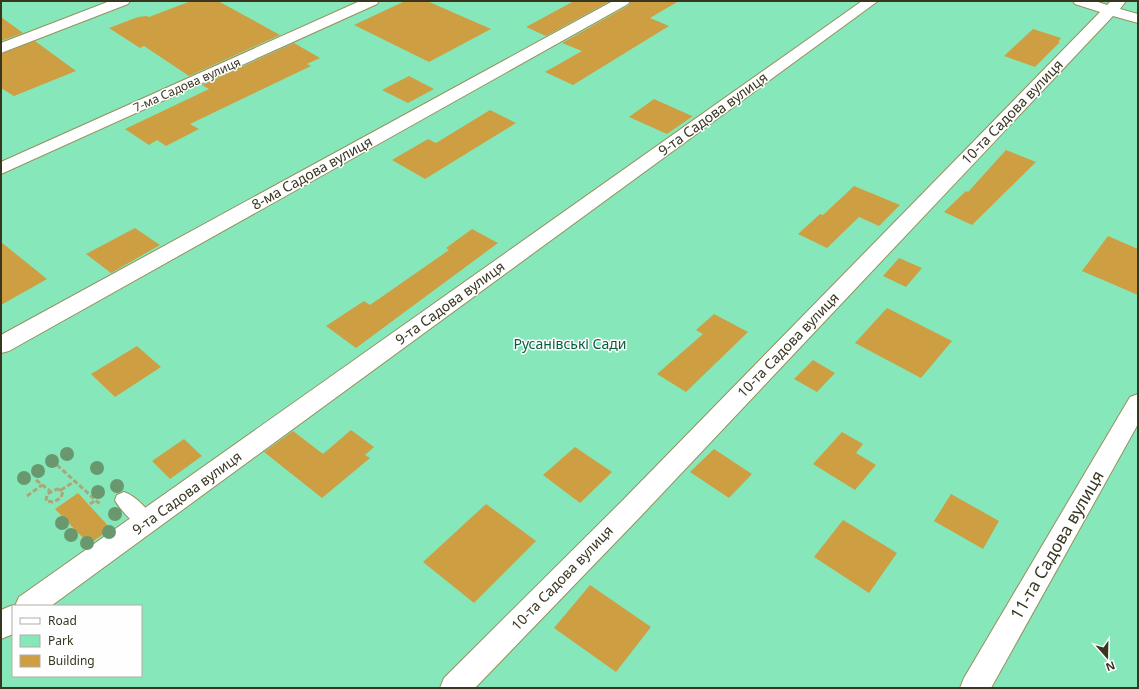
<svg xmlns="http://www.w3.org/2000/svg" width="1139" height="689" font-family="'Noto Sans',sans-serif">
<style>
.green{fill:#86e8ba;fill-rule:evenodd}
.building{fill:#cd9f42}
.lines{fill:none;stroke-linecap:round;stroke-linejoin:round}
.service-casing{stroke:#96905b;stroke-width:2}
.minor-casing{stroke:#96905b;stroke-width:2}
.path{stroke:#aba67a;stroke-width:3;stroke-dasharray:5 2.5;stroke-linecap:butt}
.service{fill:#fff;fill-rule:evenodd}
.minor{fill:#fff;fill-rule:evenodd}
.tree{fill:#6a986e}
.labels{text-anchor:middle;stroke-width:3;stroke-linejoin:round;paint-order:stroke}
.far-street-label{font-size:12px;fill:#393620;stroke:#fefefe}
.street-label{font-size:14px;fill:#393620;stroke:#fefefe}
.park-label{font-size:14px;fill:#055e3f;stroke:#fefefe}
.near-street-label{font-size:17px;fill:#393620;stroke:#fefefe}
</style>
<rect width="100%" height="100%" fill="#e6e0a8"/>
<!-- green -->
<path class="green" d="M1 1H1138V688H1ZM13 606H141V676H13Z"/>
<!-- building -->
<g class="building">
<polygon points="191,1 218,1 280,35 189,76 144,46 140,48 109,28 138,17 146,16 149,17"/>
<polygon points="405,1 427,1 491,29 429,62 354,25"/>
<polygon points="574,1 610,1 546,36 526,27"/>
<polygon points="631,1 679,1 650,18 669,26 573,85 545,72 582,51 562,43 629,5"/>
<polygon points="1,17 23,33 1,41"/>
<polygon points="1033,29 1061,38 1058,42 1060,42 1035,67 1004,56"/>
<polygon points="35,41 76,71 14,96 1,88 1,54"/>
<polygon points="294,43 320,58 307,64 311,66 190,124 199,129 166,146 157,140 149,145 125,129 209,89 202,85"/>
<polygon points="409,76 434,89 408,103 382,90"/>
<polygon points="654,99 692,116 693,116 667,134 629,117"/>
<polygon points="490,110 516,123 425,179 392,160 428,139 436,143"/>
<polygon points="1006,150 1036,162 972,225 944,212 966,191 968,192"/>
<polygon points="854,186 900,205 879,226 859,217 827,248 798,234 820,214 823,215"/>
<polygon points="135,228 160,245 111,273 86,254"/>
<polygon points="472,229 498,243 356,348 326,326 364,301 370,305 449,250 446,248"/>
<polygon points="1108,236 1138,249 1138,295 1082,271"/>
<polygon points="1,242 47,279 1,305"/>
<polygon points="899,258 922,268 906,287 883,276"/>
<polygon points="887,308 952,341 921,378 855,343"/>
<polygon points="714,314 748,332 686,392 657,374 703,334 696,330"/>
<polygon points="137,346 161,367 115,397 91,374"/>
<polygon points="813,360 835,373 817,392 794,379"/>
<polygon points="351,430 374,447 365,455 370,458 322,498 264,452 293,431 323,454"/>
<polygon points="842,432 863,444 856,453 876,465 855,490 813,464"/>
<polygon points="184,439 202,456 170,479 152,461"/>
<polygon points="575,447 612,472 580,503 543,475"/>
<polygon points="714,449 752,474 729,498 690,472"/>
<polygon points="78,493 111,529 89,544 55,509"/>
<polygon points="951,494 999,521 983,549 934,521"/>
<polygon points="486,504 536,541 474,603 423,562"/>
<polygon points="843,520 897,553 869,593 814,557"/>
<polygon points="590,585 651,627 616,672 554,628"/>
</g>
<g class="lines">
<!-- service casing -->
<g class="service-casing">
<path id="service" d="M124 492C136 496 150 511 155 522L153 528C151 528 149 530 147 530 138 530 118 507 115 500L117 495Z"/>
</g>
<!-- minor casing -->
<g class="minor-casing">
<g id="minor">
<polygon points="110,1 130,1 128,4 1,53 1,43"/>
<polygon points="360,1 379,1 377,4 1,174 1,162"/>
<polygon points="613,1 630,1 628,4 9,351 1,353 1,335"/>
<polygon points="862,1 878,1 51,606 13,606 13,634 1,639 1,610 13,605 15,606 19,597"/>
<polygon points="1073,1 1095,1 1107,5 1111,1 1126,1 1120,9 1138,14 1138,23 1113,16 641,516 475,688 440,688 444,678 623,500 1100,12 1075,4"/>
<polygon points="1138,394 1138,424 991,688 960,688 964,678 1130,397"/>
</g>
</g>
<!-- path -->
<g class="path">
<polyline points="57,465 101,505"/>
<polyline points="36,480 50,491"/>
<polygon points="57,489 63,491 61,498 53,502 46,501 47,494"/>
<polyline points="61,490 75,481"/>
<polyline points="27,496 42,485"/>
<polyline points="90,504 96,500"/>
</g>
<!-- service -->
<use href="#service" class="service"/>
<!-- minor -->
<use href="#minor" class="minor"/>
</g>
<!-- trees -->
<g class="tree">
<circle cx="67" cy="454" r="7"/>
<circle cx="52" cy="461" r="7"/>
<circle cx="97" cy="468" r="7"/>
<circle cx="38" cy="471" r="7"/>
<circle cx="24" cy="478" r="7"/>
<circle cx="117" cy="486" r="7"/>
<circle cx="98" cy="492" r="7"/>
<circle cx="115" cy="514" r="7"/>
<circle cx="62" cy="523" r="7"/>
<circle cx="109" cy="532" r="7"/>
<circle cx="71" cy="535" r="7"/>
<circle cx="87" cy="543" r="7"/>
</g>
<g class="labels">
<!-- far-street labels -->
<g class="far-street-label">
<text transform="translate(187 85) rotate(-24)" y="4">7-ма Садова вулиця</text>
</g>
<!-- street labels -->
<g class="street-label">
<text transform="translate(1012 112) rotate(-46)" y="5">10-та Садова вулиця</text>
<text transform="translate(713 114) rotate(-36)" y="5">9-та Садова вулиця</text>
<text transform="translate(312 173) rotate(-29)" y="5">8-ма Садова вулиця</text>
<text transform="translate(450 303) rotate(-36)" y="5">9-та Садова вулиця</text>
<text transform="translate(788 345) rotate(-46)" y="5">10-та Садова вулиця</text>
<text transform="translate(187 493) rotate(-36)" y="5">9-та Садова вулиця</text>
<text transform="translate(562 578) rotate(-46)" y="5">10-та Садова вулиця</text>
</g>
<!-- park labels -->
<g class="park-label">
<text x="570" y="349">Русанівські Сади</text>
</g>
<!-- near-street labels -->
<g class="near-street-label">
<text transform="translate(1057 545) rotate(-60)" y="6">11-та Садова вулиця</text>
</g>
</g>
<!-- border -->
<rect width="1139" height="689" fill="none" stroke="#393620" stroke-width="4"/>
<!-- legend -->
<rect x="12" y="605" width="130" height="72" fill="#fefefe" stroke="#afaea5"/>
<rect x="20" y="618" width="20" height="6" fill="#ffffff" stroke="#afaea5"/>
<text x="48" y="625" font-size="12" fill="#393620">Road</text>
<rect x="20" y="635" width="20" height="12" fill="#86e8ba" stroke="#afaea5"/>
<text x="48" y="645" font-size="12" fill="#393620">Park</text>
<rect x="20" y="655" width="20" height="12" fill="#cd9f42" stroke="#afaea5"/>
<text x="48" y="665" font-size="12" fill="#393620">Building</text>
<!-- north arrow -->
<g transform="translate(1107 657) rotate(160)" stroke="#fefefe" stroke-width="3" paint-order="stroke">
<path d="M0-3L7 15L0 10L-7 15Z" fill="#393620"/>
<text y="-6" font-size="11" font-weight="bold" text-anchor="middle" fill="#393620">N</text>
</g>
</svg>
